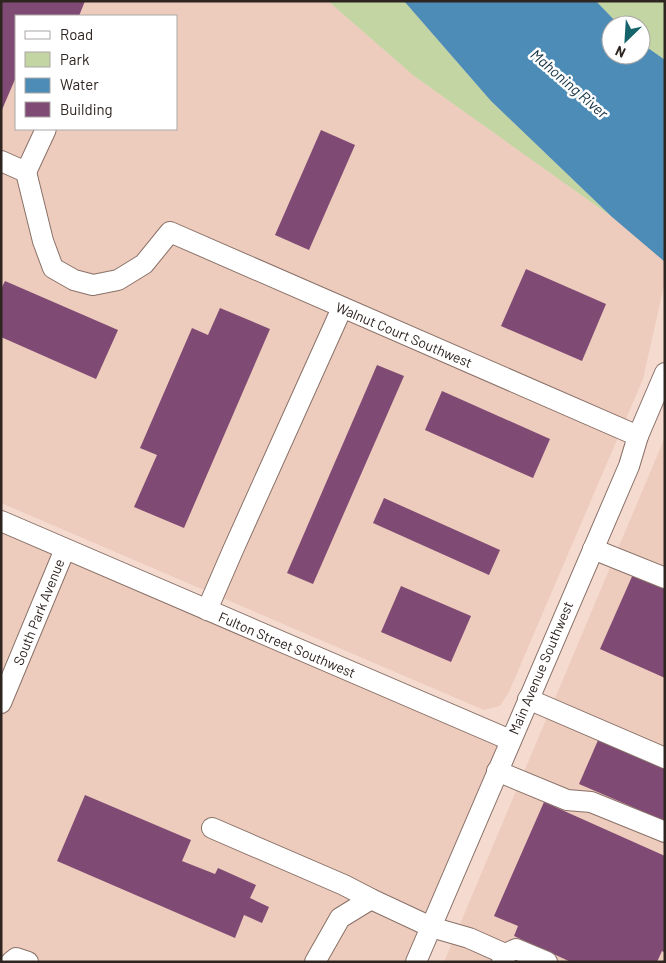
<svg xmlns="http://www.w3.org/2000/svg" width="666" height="963" font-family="Barlow,sans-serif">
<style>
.built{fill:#eeccbd;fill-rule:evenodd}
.green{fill:#c2d5a2}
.water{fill:#4c8cb6}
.building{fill:#7f4a74}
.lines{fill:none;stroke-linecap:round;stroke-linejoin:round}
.minor-casing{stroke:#897168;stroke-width:22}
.minor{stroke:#fff;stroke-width:20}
.labels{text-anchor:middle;stroke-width:5;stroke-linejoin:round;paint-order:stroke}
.street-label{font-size:14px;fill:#2e2420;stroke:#fff}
.water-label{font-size:15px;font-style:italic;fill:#122f42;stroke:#fff}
</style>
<rect width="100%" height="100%" fill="#f5dacf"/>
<!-- built -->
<g class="built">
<path d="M1 1H328L414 76 612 217 665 262V281L643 379 509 692 500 706 484 710 1 503ZM16 16H176V129H16Z"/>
<polygon points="665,437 665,962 444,962"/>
<polygon points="1,522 510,740 416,962 1,962"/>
</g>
<!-- green -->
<g class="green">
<polygon points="328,1 404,1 491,101 612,217 414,76"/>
<polygon points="596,1 665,1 665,60 641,43 641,25 619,25"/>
</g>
<!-- water -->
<polygon class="water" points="404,1 596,1 619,25 611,25 611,55 641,55 641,43 665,60 665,262 612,217 491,101"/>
<!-- building -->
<g class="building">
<polygon points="1,1 85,1 79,16 16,16 16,77 1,112"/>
<polygon points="321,130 355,145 309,250 275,235"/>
<polygon points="526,269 606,304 582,361 501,326"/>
<polygon points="5,281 118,330 96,379 1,337 1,289"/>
<polygon points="220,308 270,329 184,528 134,507 157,455 140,448 192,328 208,335"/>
<polygon points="377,365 404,376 313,584 287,573"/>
<polygon points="442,391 550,439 533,478 425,430"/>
<polygon points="384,498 500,550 489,575 373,523"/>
<polygon points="634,572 665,586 665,678 600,649"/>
<polygon points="401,586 471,616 451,662 381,632"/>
<polygon points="599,738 665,767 665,821 579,784"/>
<polygon points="85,795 191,840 182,861 215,874 218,868 256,885 250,898 269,907 262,923 244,915 235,938 57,861"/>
<polygon points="544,802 665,856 665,953 662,951 657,962 571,962 514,936 518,926 494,916"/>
</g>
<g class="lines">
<!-- minor casing -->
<g class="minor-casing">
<g id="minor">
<polyline points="1,161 26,172 43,241 53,268 74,280 93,285 118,280 144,264 170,232 638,436"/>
<polyline points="26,172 46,129"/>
<polyline points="1,521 510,740"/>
<polyline points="593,549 665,578"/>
<polyline points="207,610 233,550 342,308"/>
<polyline points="528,699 665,758"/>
<polyline points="1,703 65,549"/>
<polyline points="497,771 567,800 591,802 665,832"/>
<polyline points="212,828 344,885 371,899"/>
<polyline points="11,962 16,958 28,962"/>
<polyline points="315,962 340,918 371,899 431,927 469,938 505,954"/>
<polyline points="416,962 629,466 638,436 665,373"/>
<polyline points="502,962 505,954 516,949 547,962"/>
</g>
</g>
<!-- minor -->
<use href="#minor" class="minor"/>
</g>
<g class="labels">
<!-- street labels -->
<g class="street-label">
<text transform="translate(404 335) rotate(23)" y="5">Walnut Court Southwest</text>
<text transform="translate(39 612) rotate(-68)" y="5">South Park Avenue</text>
<text transform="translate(287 645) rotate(23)" y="5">Fulton Street Southwest</text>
<text transform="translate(541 668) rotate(-67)" y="5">Main Avenue Southwest</text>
</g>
<!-- water labels -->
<g class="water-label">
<text transform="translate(569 84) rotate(41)" y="5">Mahoning River</text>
</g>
</g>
<!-- border -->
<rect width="666" height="963" fill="none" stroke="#2e2420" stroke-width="5"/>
<!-- legend -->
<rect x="15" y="15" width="162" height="115" fill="#ffffff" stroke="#aba7a6"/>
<rect x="25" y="31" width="25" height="8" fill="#ffffff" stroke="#aba7a6"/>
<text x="60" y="40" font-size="15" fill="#2e2420">Road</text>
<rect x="25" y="52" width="25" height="15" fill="#c2d5a2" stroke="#aba7a6"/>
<text x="60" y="65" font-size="15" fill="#2e2420">Park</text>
<rect x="25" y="78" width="25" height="15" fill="#4c8cb6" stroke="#aba7a6"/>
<text x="60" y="90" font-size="15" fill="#2e2420">Water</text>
<rect x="25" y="102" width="25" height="15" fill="#7f4a74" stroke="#aba7a6"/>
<text x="60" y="115" font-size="15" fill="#2e2420">Building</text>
<!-- north arrow -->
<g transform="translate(626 40) rotate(205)"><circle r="24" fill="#ffffff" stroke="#aba7a6"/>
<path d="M0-4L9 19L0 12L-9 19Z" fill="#15646b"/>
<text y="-8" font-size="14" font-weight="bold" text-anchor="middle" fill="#2e2420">N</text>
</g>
</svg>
